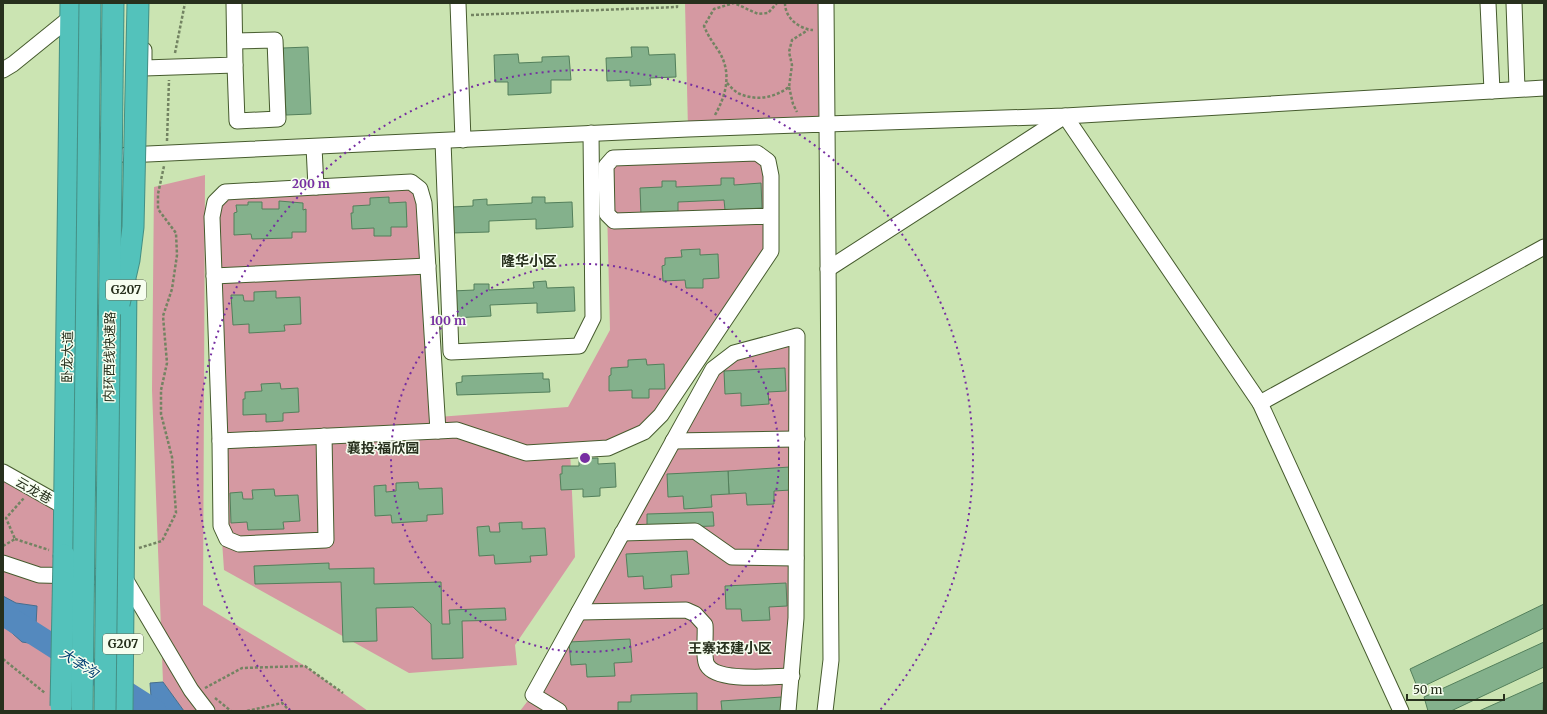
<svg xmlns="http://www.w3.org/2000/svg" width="1547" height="714" font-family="Merriweather,'Noto Sans SC',serif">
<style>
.green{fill:#d599a2}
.water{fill:#5489be;stroke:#466e8e}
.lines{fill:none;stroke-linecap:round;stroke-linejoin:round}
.river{stroke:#5489be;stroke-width:23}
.building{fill:#84b18c;stroke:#537f5b}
.minor-casing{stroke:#465b2e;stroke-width:17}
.highway-casing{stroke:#448f84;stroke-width:23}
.path{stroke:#738362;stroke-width:2.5;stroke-dasharray:3 2;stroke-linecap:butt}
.minor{stroke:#fff;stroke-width:15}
.highway{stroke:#53c2bb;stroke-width:21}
.highway-bridge-casing{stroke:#448f84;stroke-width:23;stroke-linecap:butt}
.highway-bridge{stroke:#53c2bb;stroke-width:21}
.ring{fill:none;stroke:#762ea1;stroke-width:2;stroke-dasharray:2 4}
.labels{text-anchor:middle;stroke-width:3;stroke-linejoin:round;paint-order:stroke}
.shield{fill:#f6feef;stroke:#656e5c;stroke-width:1}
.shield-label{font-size:12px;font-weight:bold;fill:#27301d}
.street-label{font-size:13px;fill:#27301d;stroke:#f6feef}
.neighbourhood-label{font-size:14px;font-weight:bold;fill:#27301d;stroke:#f6feef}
.water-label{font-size:14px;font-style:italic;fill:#003f71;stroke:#f6feef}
.centre{fill:#762ea1;stroke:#f6feef;stroke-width:2}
.ring-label{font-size:12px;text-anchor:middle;font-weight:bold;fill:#762ea1;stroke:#f6feef;stroke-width:3;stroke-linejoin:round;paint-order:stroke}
</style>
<rect width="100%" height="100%" fill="#cbe4b2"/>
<!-- green -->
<g class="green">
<polygon points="685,3 826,3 827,124 688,129"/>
<polygon points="757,153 768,161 771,251 644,432 570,450 575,557 515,645 517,665 409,673 224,570 221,526 212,217 225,192 420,189 438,417 568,407 610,330 606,166"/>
<polygon points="205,175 203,605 305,666 368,711 184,711 163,682 152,390 154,187"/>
<polygon points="797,336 788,711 520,711 533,694 713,369"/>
<polygon points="3,472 65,507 61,711 3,711"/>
</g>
<!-- water -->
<g class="water">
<polygon points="3,596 16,603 37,606 35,644 22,642 3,625"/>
<polygon points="163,682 184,711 152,711 150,683"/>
</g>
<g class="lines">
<!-- river -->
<polyline class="river" points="3,614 155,711"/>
</g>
<!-- building -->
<g class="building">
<polygon points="308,47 311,114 286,115 283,48"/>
<polygon points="631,47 648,47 649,55 675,54 676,77 650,78 651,85 630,86 630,80 607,81 606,58 632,57"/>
<polygon points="518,54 519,63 542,62 542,57 569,56 571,80 551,80 551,93 508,95 508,82 495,82 494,55"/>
<polygon points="721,178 734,178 734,185 761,183 762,208 725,210 724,200 678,202 678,213 641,215 640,188 662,187 662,181 676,181 676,187 721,185"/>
<polygon points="389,197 389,203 406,202 407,227 391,227 391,236 374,236 374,228 352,229 351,213 353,213 353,206 370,205 370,198"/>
<polygon points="532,197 545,197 545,203 572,202 573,227 536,229 536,219 489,221 489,232 452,233 451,207 473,206 473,200 487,199 487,205 532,203"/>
<polygon points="279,201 303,203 303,210 306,209 306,232 292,232 292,238 252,239 251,234 234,235 234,213 237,212 236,205 248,205 248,202 262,202 262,209 279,209"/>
<polygon points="700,249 700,255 718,254 719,278 703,279 703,288 686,288 685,280 663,281 662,266 665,265 665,258 682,257 681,250"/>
<polygon points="546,281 547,288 574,287 575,311 537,313 537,303 490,305 491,316 454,318 452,291 474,290 474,284 489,284 489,290 534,288 533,282"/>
<polygon points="276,291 276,298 300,297 301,324 284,325 285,331 249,333 249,324 233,325 231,295 243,295 244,301 254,301 254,292"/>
<polygon points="646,359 647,365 664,364 665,389 649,389 649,398 632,398 632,390 609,391 609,376 611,375 611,368 628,367 628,360"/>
<polygon points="785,368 786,391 768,392 769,404 741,406 741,393 725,394 724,371"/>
<polygon points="543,373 543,379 549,379 550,392 457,395 456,383 462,382 462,376"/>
<polygon points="280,383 281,389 298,388 299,412 283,413 283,421 266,422 266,414 243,415 243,399 245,399 245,392 262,391 261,384"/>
<polygon points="598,458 598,464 615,463 616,487 600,488 600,496 583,497 583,489 561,490 560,474 562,474 562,466 579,466 579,459"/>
<polygon points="790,467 791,490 774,491 774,504 747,505 746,493 729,494 728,471"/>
<polygon points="728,471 729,494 711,495 712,507 684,509 683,496 668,497 667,474"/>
<polygon points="418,482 419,489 442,488 443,514 427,515 427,521 392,523 391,515 375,516 374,486 386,485 386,492 396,491 396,483"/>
<polygon points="274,489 275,496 298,495 300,521 283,522 284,529 248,530 247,522 231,523 230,493 242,492 243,499 253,499 252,490"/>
<polygon points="713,512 714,526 647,528 647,514"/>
<polygon points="522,522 522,529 545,528 547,555 530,556 531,562 495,564 494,555 479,556 477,527 489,526 490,532 500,532 499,523"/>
<polygon points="687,551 689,574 671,575 672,587 644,589 643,576 628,577 626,554"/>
<polygon points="329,563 329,569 374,568 374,584 441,582 442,624 450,624 449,610 505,608 506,620 462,621 463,658 432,659 431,624 413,607 376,608 377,641 343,642 341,582 255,584 254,566"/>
<polygon points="786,583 787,606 769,607 770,620 742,621 741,609 726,609 725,586"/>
<polygon points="1544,604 1544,628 1418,689 1410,669"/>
<polygon points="630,639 632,662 614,663 615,676 587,677 586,664 571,665 569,642"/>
<polygon points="1544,642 1544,667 1451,711 1428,711 1424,697"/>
<polygon points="1544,682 1543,711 1479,711"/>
<polygon points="697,693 697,711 618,711 618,702 631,702 631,695"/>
<polygon points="782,697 783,711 722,711 721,701"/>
</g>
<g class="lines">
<!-- minor casing -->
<g class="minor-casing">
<g id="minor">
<polyline points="458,3 463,140"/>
<polyline points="826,3 827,124 1065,116 1544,88"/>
<polyline points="1488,3 1492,91"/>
<polyline points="1514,3 1517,89"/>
<polyline points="235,41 275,40 278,119 237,121 235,65"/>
<polyline points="144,50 144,68 235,65 234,3"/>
<polyline points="3,70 13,64 71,17"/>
<polyline points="443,141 451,352 579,346 593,318 591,133"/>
<polyline points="314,147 316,187 411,182 420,189 424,203 438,431 457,430 526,453 608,448 644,432 661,415 771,251 771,176 768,161 757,153 613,158 606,166 607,214 614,221 771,216"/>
<polyline points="126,155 688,129 827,124 831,660 825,711"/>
<polyline points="316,187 225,192 215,202 212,217 220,441 438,431"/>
<polyline points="828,269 1065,116 1260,403"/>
<polyline points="214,276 428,266"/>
<polyline points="220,441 221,526 227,539 239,544 326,540 324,436"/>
<polyline points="673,441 797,439"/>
<polyline points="3,472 65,507"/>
<polyline points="622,533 695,531 732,557 796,558"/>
<polyline points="3,563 39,575 124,577 191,690 207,711"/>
<path d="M579 612 686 610 695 614 705 625C706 634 703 658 707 665 717 683 773 676 792 676"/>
<polyline points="559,711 533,695 713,369 734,353 797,336 796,618 788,711"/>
<polyline points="1401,711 1260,403 1544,247"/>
</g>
</g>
<!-- highway casing -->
<g class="highway-casing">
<g id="highway">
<polyline points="64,555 71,3"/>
<polyline points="122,711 126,284"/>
</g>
</g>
<!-- path -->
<g class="path">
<path d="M785 3C785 18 799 29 813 30"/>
<polyline points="471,15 677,7 677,3"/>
<polyline points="175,53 185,3"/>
<path d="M727 83C731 87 735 92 740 94 757 101 774 98 789 87L792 65 789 52 792 40 808 30"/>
<polyline points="789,87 793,104 797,112"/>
<path d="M715 115C727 94 732 71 718 50 712 41 708 36 704 26L714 9 734 3 758 14 768 13 777 3"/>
<polyline points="167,141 169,80"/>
<polyline points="15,539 49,550"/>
<polyline points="3,546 15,539 6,518 24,498"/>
<polyline points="139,548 162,541 176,513 172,457 161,414 161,390 167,363 163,316 172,289 177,255 176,233 158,209 158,194 164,166"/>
<polyline points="3,659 45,693"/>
<polyline points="205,688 242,668 305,666 343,693"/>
<polyline points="215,698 231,711"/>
<polyline points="247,711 282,703 290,711"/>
</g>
<!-- minor -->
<use href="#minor" class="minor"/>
<!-- highway -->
<use href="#highway" class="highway"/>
<!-- highway-bridge casing -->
<g class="highway-bridge-casing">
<g id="highway-bridge">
<polyline points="119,304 129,260 133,227 138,3"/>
<polyline points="61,706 64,555"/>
<polyline points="82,711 90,3"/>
<polyline points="105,711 113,3"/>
</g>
</g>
<!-- highway-bridge -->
<use href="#highway-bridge" class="highway-bridge"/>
</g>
<!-- distance rings -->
<g class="ring">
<circle cx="585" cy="458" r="194"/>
<path d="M290 710A388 388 0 1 1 880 710"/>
</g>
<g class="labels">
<!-- shield labels -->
<g class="shield">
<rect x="106" y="280" width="40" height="20" rx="3"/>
<rect x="103" y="634" width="40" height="20" rx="3"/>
</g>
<g class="shield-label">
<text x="126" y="294">G207</text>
<text x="123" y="648">G207</text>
</g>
<!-- street labels -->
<g class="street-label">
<text transform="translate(67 357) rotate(-89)" y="5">卧龙大道</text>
<text transform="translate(109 357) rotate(-89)" y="5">内环西线快速路</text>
<text transform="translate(34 490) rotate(30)" y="5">云龙巷</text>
</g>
<!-- neighbourhood labels -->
<g class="neighbourhood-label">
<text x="529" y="266">隆华小区</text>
<text x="383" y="453">襄投·福欣园</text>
<text x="730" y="653">王寨还建小区</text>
</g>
<!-- water labels -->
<g class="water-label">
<text transform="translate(79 663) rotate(33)" y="5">大李沟</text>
</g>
</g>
<circle cx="585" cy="458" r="6" class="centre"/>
<g class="ring-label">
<text x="311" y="188">200 m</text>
<text x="448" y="325">100 m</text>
</g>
<!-- border -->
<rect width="1547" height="714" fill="none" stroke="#27301d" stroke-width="8"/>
<!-- scale -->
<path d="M1407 694v6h97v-6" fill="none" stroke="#27301d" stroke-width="2"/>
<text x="1413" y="694" font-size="12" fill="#27301d" stroke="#f6feef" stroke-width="3" paint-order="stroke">50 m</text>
</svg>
